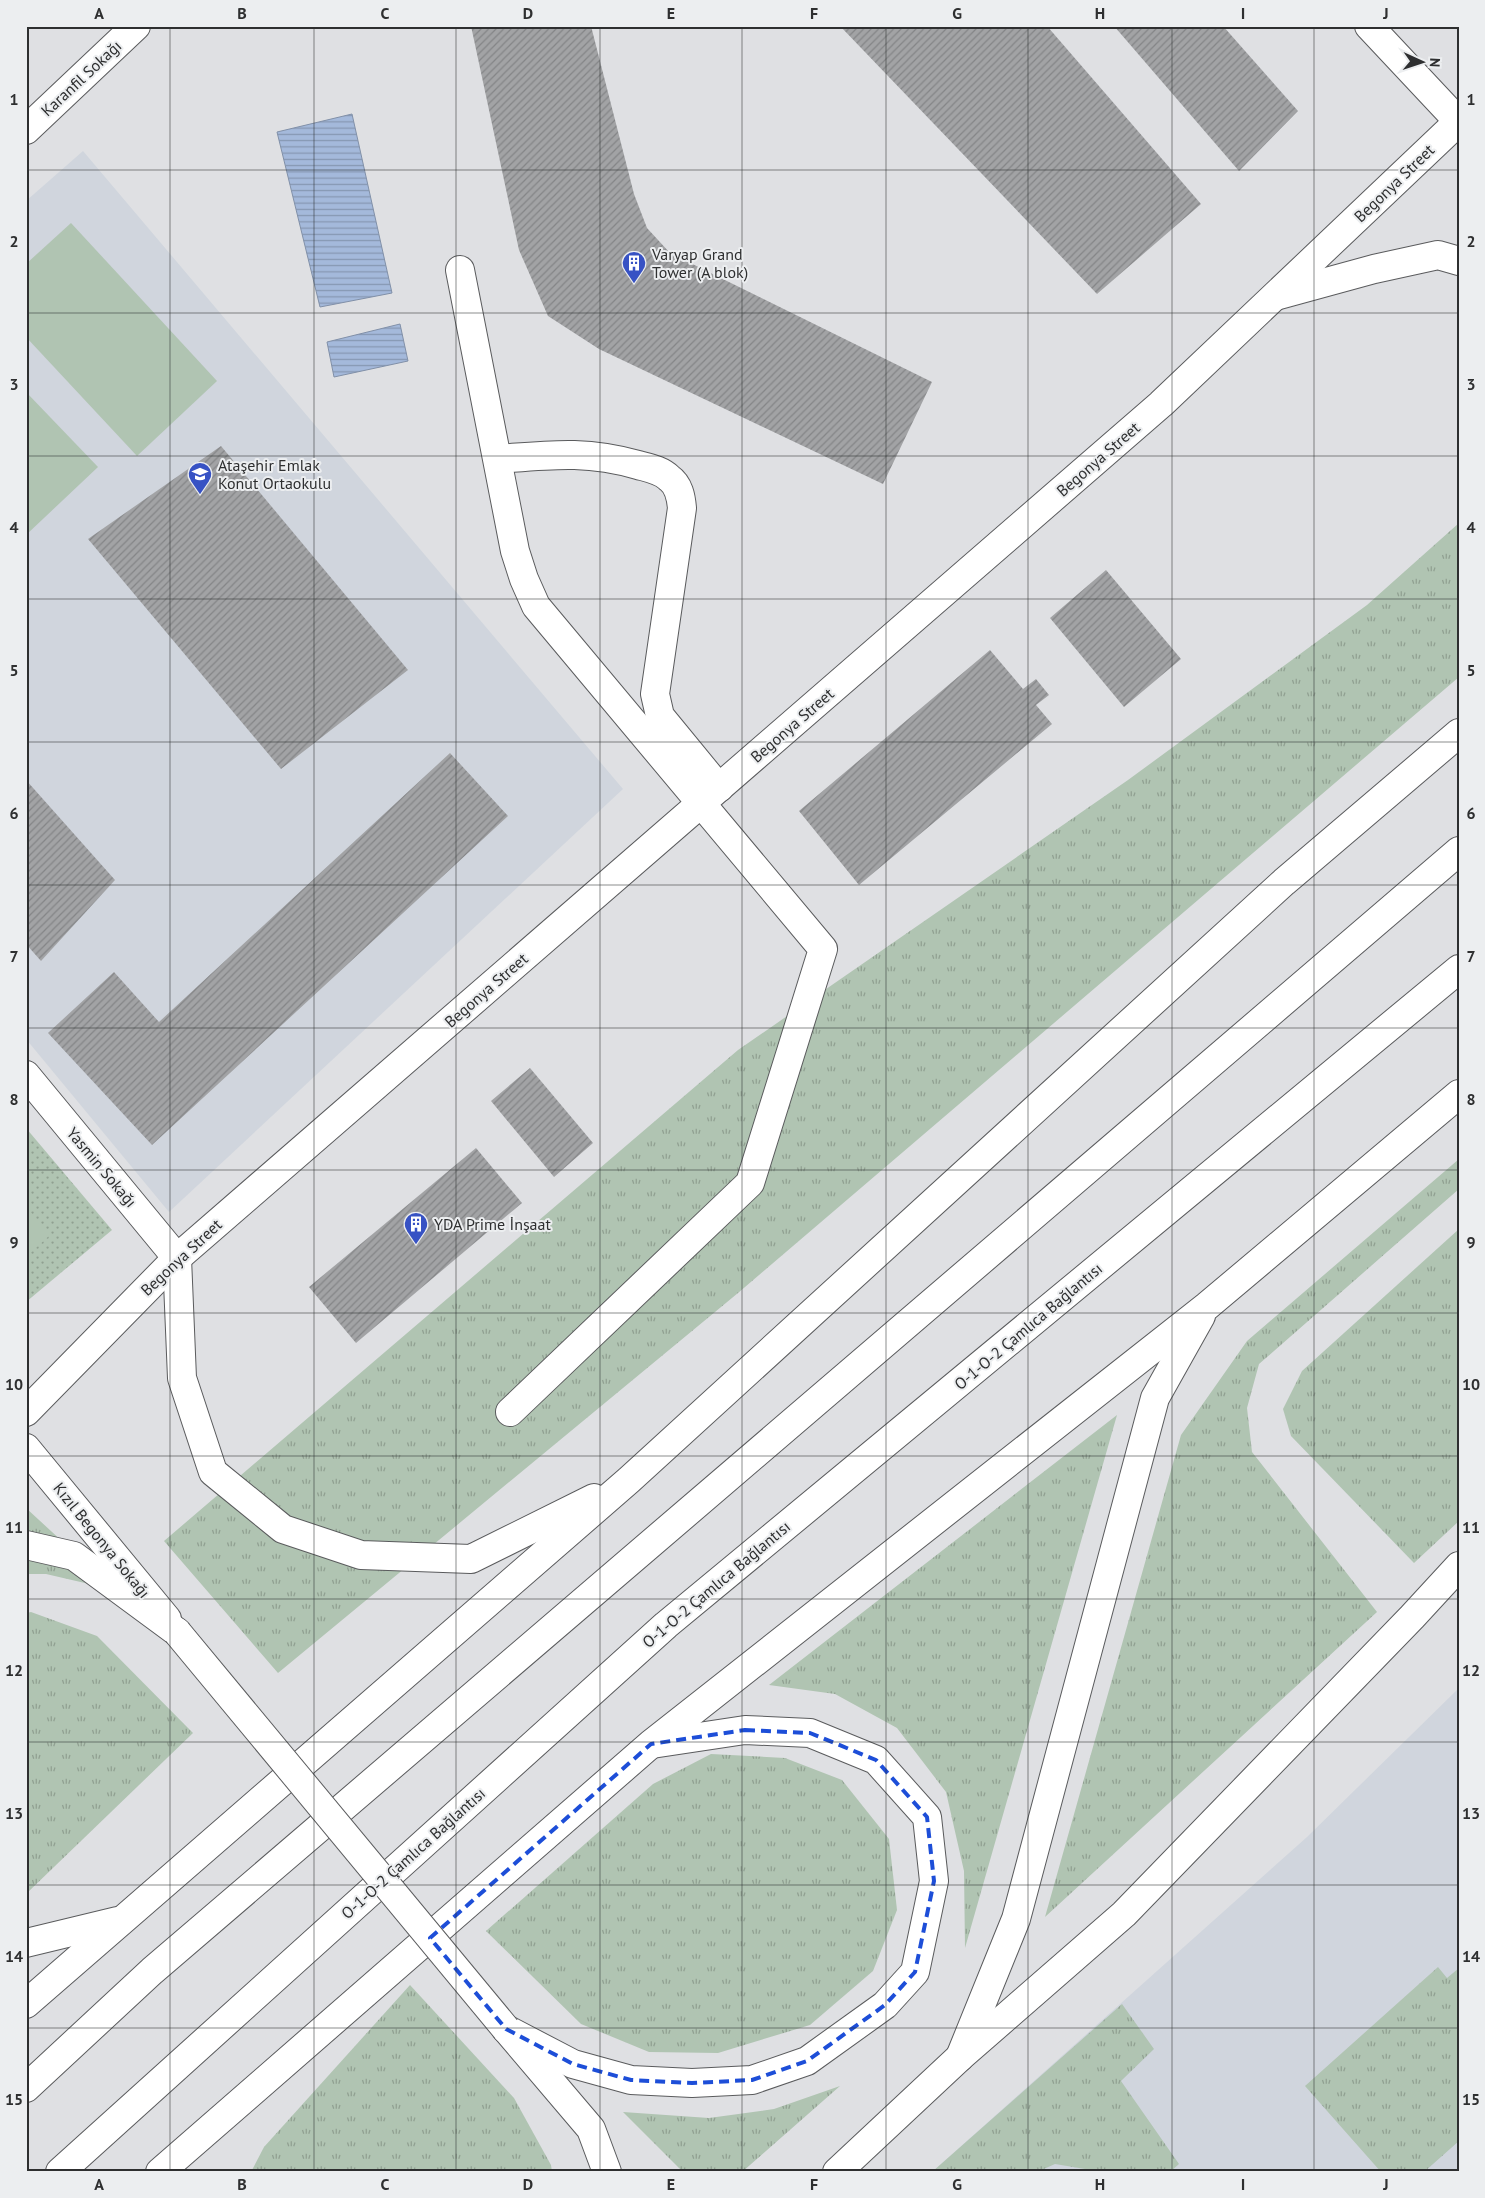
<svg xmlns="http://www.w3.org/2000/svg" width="1485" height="2198" font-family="'PT Sans',sans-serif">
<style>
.built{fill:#d0d5dd}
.grass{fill:url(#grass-tufts)}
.park{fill:url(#park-dots)}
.pitch{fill:#b0c4b2}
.water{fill:url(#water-rules);stroke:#8190a8}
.building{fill:url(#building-hatch)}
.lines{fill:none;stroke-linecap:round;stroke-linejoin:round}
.minor-casing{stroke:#5a5b5d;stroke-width:30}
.major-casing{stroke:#5a5b5d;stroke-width:30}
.highway-casing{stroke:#5a5b5d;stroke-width:30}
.minor{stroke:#fff;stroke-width:28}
.major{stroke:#fff;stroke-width:28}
.highway{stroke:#fff;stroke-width:28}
.major-bridge-casing{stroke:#5a5b5d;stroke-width:30;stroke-linecap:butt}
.major-bridge{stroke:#fff;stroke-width:28}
.marked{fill:none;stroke:#1d4ed8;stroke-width:4;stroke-dasharray:10 6;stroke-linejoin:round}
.grid{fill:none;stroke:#2e2f30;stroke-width:1;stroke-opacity:0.55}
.labels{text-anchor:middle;stroke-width:4;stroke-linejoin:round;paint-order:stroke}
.street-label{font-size:16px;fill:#2e2f30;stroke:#eceef0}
.poi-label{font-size:16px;fill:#2e2f30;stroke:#eceef0;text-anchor:start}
.neatline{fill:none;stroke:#2e2f30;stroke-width:2}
.grid-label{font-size:16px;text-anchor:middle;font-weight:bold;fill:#2e2f30}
</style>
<defs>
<pattern id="grass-tufts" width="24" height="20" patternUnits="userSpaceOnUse" patternTransform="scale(1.25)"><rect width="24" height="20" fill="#b0c4b2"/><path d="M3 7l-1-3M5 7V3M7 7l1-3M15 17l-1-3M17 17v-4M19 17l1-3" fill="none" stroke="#90a091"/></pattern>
<pattern id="park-dots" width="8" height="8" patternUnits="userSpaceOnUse" patternTransform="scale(1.25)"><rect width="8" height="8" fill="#b0c4b2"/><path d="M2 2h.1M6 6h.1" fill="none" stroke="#90a091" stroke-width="1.8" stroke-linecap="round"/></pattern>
<pattern id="water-rules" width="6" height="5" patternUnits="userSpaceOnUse" patternTransform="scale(1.25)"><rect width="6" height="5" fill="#a4b9db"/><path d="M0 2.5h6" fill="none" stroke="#8697b2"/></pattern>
<pattern id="building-hatch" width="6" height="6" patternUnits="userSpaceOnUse" patternTransform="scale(1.25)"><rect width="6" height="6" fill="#a2a3a5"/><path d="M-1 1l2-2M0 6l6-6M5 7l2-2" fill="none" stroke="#848587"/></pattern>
</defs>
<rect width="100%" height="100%" fill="#dfe0e3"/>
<!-- built -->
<g class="built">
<polygon points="83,151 623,789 169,1212 26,1039 26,201"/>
<polygon points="1459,1688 1459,2172 932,2172 1307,1837"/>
</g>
<!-- grass -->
<g class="grass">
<polygon points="1459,523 1459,677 738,1293 278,1673 164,1541 738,1050 1128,780 1367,605"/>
<polygon points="1459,1159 1459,1189 1259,1364 1247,1408 1252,1452 1377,1612 1045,1917 1181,1435 1247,1341"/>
<polygon points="1459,1229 1459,1521 1414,1563 1291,1436 1283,1409 1302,1371"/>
<polygon points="1117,1415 965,1948 964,1871 946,1792 897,1728 835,1694 769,1685"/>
<polygon points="26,1508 115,1590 46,1574 26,1574"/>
<polygon points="31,1612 97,1636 193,1733 26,1894 26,1613"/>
<polygon points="711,1754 785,1758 842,1780 889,1839 897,1910 873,1971 810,2025 718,2053 649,2052 581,2024 486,1931 653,1784"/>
<polygon points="1438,1967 1447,1978 1459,1968 1459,2141 1424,2172 1381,2172 1305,2086"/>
<polygon points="410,1985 514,2098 551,2165 552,2172 251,2172 264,2147"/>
<polygon points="1122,2004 1154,2049 1121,2081 1179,2164 1170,2172 1087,2172 1085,2169 1055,2164 1037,2172 932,2172"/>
<polygon points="840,2086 742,2172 683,2172 623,2112 709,2118 774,2109"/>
</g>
<!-- park -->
<polygon class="park" points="26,1128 112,1230 26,1302"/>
<!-- pitch -->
<g class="pitch">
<polygon points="71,223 217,381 137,456 26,337 26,264"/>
<polygon points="26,392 98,467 26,535"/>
<polygon points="26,1207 50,1235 26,1257"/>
</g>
<!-- water -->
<g class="water">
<polygon points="352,114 392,293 320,307 277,132"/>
<polygon points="400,324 408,361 334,377 327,342"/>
</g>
<!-- building -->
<g class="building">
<polygon points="471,26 591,26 634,194 647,228 670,253 932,382 883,484 599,349 548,316 519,250"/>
<polygon points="840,26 1047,26 1201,204 1097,294"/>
<polygon points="1114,26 1223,26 1298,111 1239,171"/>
<polygon points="221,446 408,670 281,769 88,539"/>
<polygon points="1106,570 1181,659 1124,707 1050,618"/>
<polygon points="990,650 1023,689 1036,679 1049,695 1036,705 1052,724 859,885 799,811"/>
<polygon points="450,753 508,816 152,1145 48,1033 114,972 159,1022"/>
<polygon points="26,780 115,880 41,961 26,944"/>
<polygon points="530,1068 593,1143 554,1177 491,1101"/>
<polygon points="476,1148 522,1203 356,1343 309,1287"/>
</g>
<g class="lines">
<!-- minor casing -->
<g class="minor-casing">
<g id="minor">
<polyline points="1369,26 1459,122"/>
<polyline points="26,130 136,26"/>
<polyline points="460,270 515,551 524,579 536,606 823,949 750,1183 510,1412"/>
<polyline points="1279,295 1374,269 1438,255 1459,261"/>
<path d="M498 459C550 455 586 450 638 465 649 468 661 470 669 478 679 485 681 497 682 508L655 694 660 716 719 788"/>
<polyline points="26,1075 177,1258"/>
<polyline points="26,1412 177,1258 1161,404 1458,122"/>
<polyline points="26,1448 167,1619"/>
</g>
</g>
<!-- major casing -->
<g class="major-casing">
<g id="major">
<polyline points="26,1545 74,1556 177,1632"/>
<polyline points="506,2029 591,2129 607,2172"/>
<polyline points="837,2172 960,2057 1124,1914 1412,1617 1459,1566"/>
</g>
</g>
<!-- highway casing -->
<g class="highway-casing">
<g id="highway">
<polyline points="177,1258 182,1378 213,1472 283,1529 361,1555 471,1559 594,1498"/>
<polyline points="26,1943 117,1921"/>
<polyline points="26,2004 629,1480 1284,882 1459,733"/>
<polyline points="506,2029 573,2064 631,2080 692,2083 752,2080 807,2061 885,2005 915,1972 934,1881 927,1817 876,1760 810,1733 745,1730 652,1744"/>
<polyline points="960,2057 1016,1919 1155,1398 1201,1316"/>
<polyline points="26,2088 152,1971 1459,851"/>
<polyline points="60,2172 666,1625 1459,969"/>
<polyline points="160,2172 651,1744 1207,1306 1459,1094"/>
</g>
</g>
<!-- minor -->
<use href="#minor" class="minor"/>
<!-- major -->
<use href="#major" class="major"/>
<!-- highway -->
<use href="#highway" class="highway"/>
<!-- major-bridge casing -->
<g class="major-bridge-casing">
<polyline id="major-bridge" points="177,1632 506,2029"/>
</g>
<!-- major-bridge -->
<use href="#major-bridge" class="major-bridge"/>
</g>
<!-- marked area -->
<path class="marked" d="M745 1730 810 1733 876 1760 927 1817 934 1881 915 1972 885 2005 807 2061 752 2080 692 2083 631 2080 573 2064 506 2029 430 1938 651 1744Z"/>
<!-- grid -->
<path class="grid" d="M170 26V2172M314 26V2172M456 26V2172M600 26V2172M742 26V2172M886 26V2172M1028 26V2172M1172 26V2172M1314 26V2172M26 170H1459M26 313H1459M26 456H1459M26 599H1459M26 742H1459M26 885H1459M26 1028H1459M26 1170H1459M26 1313H1459M26 1456H1459M26 1599H1459M26 1742H1459M26 1885H1459M26 2028H1459"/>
<!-- icons -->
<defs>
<g id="building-pin" transform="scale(1.25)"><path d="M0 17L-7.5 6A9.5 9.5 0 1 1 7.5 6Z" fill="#3752c4" stroke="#eceef0"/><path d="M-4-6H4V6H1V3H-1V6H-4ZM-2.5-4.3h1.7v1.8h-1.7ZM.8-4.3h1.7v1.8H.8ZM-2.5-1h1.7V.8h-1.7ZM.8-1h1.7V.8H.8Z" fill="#fff"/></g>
<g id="school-pin" transform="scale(1.25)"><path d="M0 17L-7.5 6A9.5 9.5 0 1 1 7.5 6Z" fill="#3752c4" stroke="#eceef0"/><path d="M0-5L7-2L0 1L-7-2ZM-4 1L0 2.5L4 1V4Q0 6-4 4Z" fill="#fff"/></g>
</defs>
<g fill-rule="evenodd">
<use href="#building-pin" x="634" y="263"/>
<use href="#school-pin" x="200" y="474"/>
<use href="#building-pin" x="416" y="1224"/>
</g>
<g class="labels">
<!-- street labels -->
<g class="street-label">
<text transform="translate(81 78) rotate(-43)" y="6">Karanfil Sokağı</text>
<text transform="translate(1394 183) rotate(-44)" y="6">Begonya Street</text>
<text transform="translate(1098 459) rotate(-41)" y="6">Begonya Street</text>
<text transform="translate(792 725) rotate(-41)" y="6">Begonya Street</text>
<text transform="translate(486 990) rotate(-41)" y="6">Begonya Street</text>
<text transform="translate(102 1167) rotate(50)" y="6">Yasmin Sokağı</text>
<text transform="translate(181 1257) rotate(-43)" y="6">Begonya Street</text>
<text transform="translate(1028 1326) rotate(-40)" y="6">O-1-O-2 Çamlıca Bağlantısı</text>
<text transform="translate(102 1540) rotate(51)" y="6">Kızıl Begonya Sokağı</text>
<text transform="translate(716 1584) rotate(-40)" y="6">O-1-O-2 Çamlıca Bağlantısı</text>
<text transform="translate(413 1853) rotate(-42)" y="6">O-1-O-2 Çamlıca Bağlantısı</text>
</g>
<!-- poi labels -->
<g class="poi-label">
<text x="652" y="260">Varyap Grand<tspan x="652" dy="18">Tower (A blok)</tspan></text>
<text x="218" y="471">Ataşehir Emlak<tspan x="218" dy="18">Konut Ortaokulu</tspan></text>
<text x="434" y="1230">YDA Prime İnşaat</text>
</g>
</g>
<!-- border -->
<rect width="1485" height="2198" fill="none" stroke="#eceef0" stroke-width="55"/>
<!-- north arrow -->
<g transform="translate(1422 62) rotate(93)" stroke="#eceef0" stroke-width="4" paint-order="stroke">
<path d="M0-4L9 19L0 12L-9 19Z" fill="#2e2f30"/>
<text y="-8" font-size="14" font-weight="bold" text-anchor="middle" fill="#2e2f30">N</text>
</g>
<rect x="28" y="28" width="1430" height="2142" class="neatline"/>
<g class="grid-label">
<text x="99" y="19">A</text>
<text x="242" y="19">B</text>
<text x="385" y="19">C</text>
<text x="528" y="19">D</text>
<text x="671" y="19">E</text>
<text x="814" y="19">F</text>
<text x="957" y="19">G</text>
<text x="1100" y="19">H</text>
<text x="1243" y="19">I</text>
<text x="1386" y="19">J</text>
<text x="14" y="105">1</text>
<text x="1471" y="105">1</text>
<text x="14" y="247">2</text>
<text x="1471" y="247">2</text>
<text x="14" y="390">3</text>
<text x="1471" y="390">3</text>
<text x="14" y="533">4</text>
<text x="1471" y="533">4</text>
<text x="14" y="676">5</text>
<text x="1471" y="676">5</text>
<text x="14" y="819">6</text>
<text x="1471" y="819">6</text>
<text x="14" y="962">7</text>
<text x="1471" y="962">7</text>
<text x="14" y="1105">8</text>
<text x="1471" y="1105">8</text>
<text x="14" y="1248">9</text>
<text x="1471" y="1248">9</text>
<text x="14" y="1390">10</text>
<text x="1471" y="1390">10</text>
<text x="14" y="1533">11</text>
<text x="1471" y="1533">11</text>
<text x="14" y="1676">12</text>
<text x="1471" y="1676">12</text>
<text x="14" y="1819">13</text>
<text x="1471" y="1819">13</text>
<text x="14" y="1962">14</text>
<text x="1471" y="1962">14</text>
<text x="14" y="2105">15</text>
<text x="1471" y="2105">15</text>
<text x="99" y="2190">A</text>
<text x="242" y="2190">B</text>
<text x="385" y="2190">C</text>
<text x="528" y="2190">D</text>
<text x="671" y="2190">E</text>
<text x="814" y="2190">F</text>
<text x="957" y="2190">G</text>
<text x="1100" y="2190">H</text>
<text x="1243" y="2190">I</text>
<text x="1386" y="2190">J</text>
</g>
</svg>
